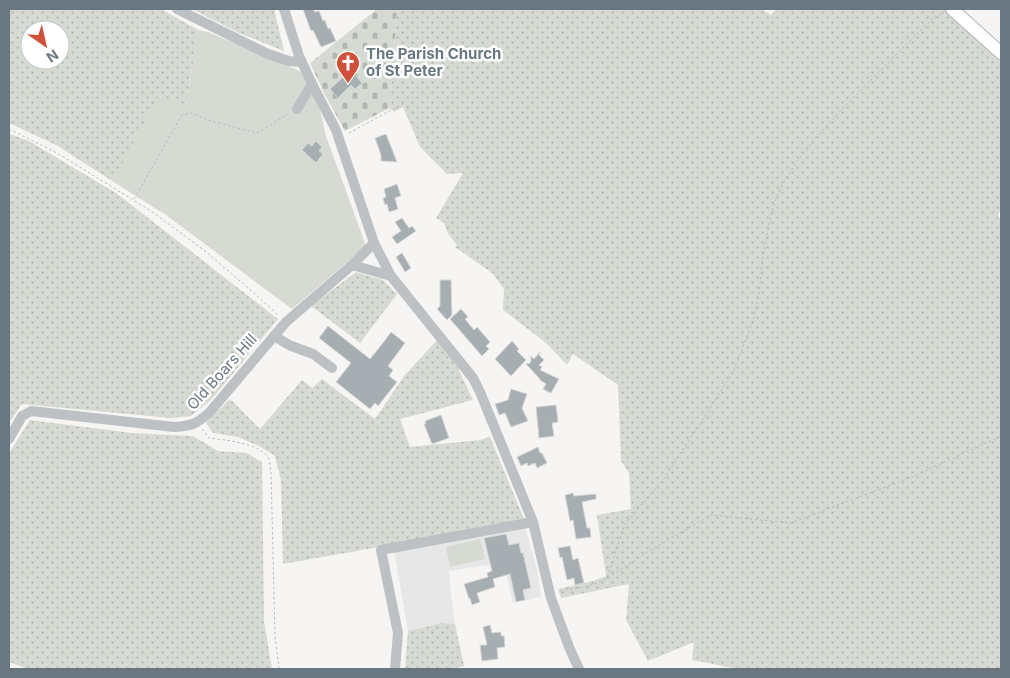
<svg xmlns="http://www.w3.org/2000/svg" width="1010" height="678" font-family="Inter,sans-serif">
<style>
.built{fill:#e6e7e6}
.grass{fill:url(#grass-dots);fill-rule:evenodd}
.cemetery{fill:url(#cemetery-stones)}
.green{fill:#d6dad2}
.building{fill:#a7aeb2;stroke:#d7d7d5}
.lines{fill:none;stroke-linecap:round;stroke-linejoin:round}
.major-casing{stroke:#b1b5b8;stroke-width:14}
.path{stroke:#b7babc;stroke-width:1;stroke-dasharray:2.5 2.5;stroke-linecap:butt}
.minor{stroke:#bdc1c4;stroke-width:10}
.major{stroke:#fff;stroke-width:12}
.labels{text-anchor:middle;stroke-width:5;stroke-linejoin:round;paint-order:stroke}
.poi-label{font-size:15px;font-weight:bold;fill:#687780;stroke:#fff;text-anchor:start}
.street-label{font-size:15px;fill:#687780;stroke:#fff}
</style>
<defs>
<pattern id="grass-dots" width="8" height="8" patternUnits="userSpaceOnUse" patternTransform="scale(1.25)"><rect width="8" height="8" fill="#d6dad2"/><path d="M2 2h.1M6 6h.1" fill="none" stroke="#b1b6b0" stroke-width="1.8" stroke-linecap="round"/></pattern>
<pattern id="cemetery-stones" width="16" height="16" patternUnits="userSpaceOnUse" patternTransform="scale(1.25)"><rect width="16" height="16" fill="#d6dad2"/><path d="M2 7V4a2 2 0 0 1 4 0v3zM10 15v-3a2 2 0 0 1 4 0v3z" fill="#b1b6b0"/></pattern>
</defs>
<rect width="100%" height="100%" fill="#f6f5f3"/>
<!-- built -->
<polygon class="built" points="525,527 538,573 541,597 513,603 504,565 494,564 449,571 451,595 455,624 441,623 408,631 394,551"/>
<!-- grass -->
<g class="grass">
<path d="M9 9H161L198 30 186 107 161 212 56 145 9 123ZM30 30H60V60H30Z"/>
<polygon points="192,9 274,9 284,51 239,33"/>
<polygon points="397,9 761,9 771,15 776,9 944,9 1001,61 1001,206 998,217 1001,219 1001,669 738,669 692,660 694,642 648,661 626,620 629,584 561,598 558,589 593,581 606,576 597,515 631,509 629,473 621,461 618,385 573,354 567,365 546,343 503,310 504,289 492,273 455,247 457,245 448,234 444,223 436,218 463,173 447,174 420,147 403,107 394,112 390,108"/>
<polygon points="9,134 27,140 116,193 278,319 211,400 191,416 171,418 22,404 9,423"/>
<polygon points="356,272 383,280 397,294 360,343 311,306"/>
<polygon points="437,340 456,364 473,400 400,419 410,447 480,440 490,437 524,519 385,546 283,564 281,480 275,456 261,447 238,437 213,433 206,423 230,399 260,429 302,380 312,388 322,379 375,419 404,376"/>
<polygon points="30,420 132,433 193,436 218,451 247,453 262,462 264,621 272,669 28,669 9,662 9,453"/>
<polygon points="441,623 455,624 464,666 452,669 405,669 408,631"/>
</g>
<!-- cemetery -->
<polygon class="cemetery" points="377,9 397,9 390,108 345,131 325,95 310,63"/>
<!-- green -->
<g class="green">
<polygon points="198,30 208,32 285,64 301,72 320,110 326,136 366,246 292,309 162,212 113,181 159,95 186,107"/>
<polygon points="480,539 485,559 450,567 446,547"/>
</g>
<!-- building -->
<g class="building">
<polygon points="303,9 313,9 315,12 319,11 323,21 325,20 328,29 330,28 336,41 321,47 313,30 311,31"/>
<polygon points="351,70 362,83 355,89 351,85 338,98 330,89"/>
<polygon points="386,134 397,162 381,161 381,155 375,138"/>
<polygon points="316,141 322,147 319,151 323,154 316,163 302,150 308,143 312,146"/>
<polygon points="397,184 401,196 395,198 398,209 389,212 387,204 385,205 383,198 386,197 384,189"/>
<polygon points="402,218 409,228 412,226 416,231 397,244 392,237 401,231 395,222"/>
<polygon points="402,253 411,268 405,272 396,257"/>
<polygon points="440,280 451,280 452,315 447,320 437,309 440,306"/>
<polygon points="461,309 468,317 465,319 474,330 477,327 490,342 486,346 489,349 482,356 450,319"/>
<polygon points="328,326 370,359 386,339 391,332 405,343 388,366 393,370 389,376 397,382 378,406 375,403 370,409 336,382 351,363 319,338"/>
<polygon points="512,341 519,349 517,351 526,360 511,376 495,359"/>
<polygon points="540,352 539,355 544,360 539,365 542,367 540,370 559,379 551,393 543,389 546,384 540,380 540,379 526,364 527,363 529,364 531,361 531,356 534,359"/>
<polygon points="511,389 527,394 522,408 528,421 511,427 505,413 499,415 495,404 508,400"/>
<polygon points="556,405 558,422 552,423 554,436 539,438 536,407"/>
<polygon points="441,415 449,438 432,444 424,424 426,424 425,421"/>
<polygon points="538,447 540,453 542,453 547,463 537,468 535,463 528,466 527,463 521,466 517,457"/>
<polygon points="573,493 574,496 596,494 596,499 582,502 587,528 590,528 591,537 576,539 573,520 570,521 565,495"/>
<polygon points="506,534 509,545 519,543 521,553 523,553 531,588 523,590 525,600 516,602 510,574 493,579 495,587 477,593 480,602 472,605 470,598 469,599 464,584 488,577 487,573 492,571 484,538"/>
<polygon points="570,546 573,560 578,558 584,583 575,585 574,578 567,580 562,557 560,558 558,548"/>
<polygon points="490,625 492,633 501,632 501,636 504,636 505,647 497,648 498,659 482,661 480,645 487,645 483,627"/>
</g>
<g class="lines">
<!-- major casing -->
<g class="major-casing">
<polyline id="major" points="952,9 1001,53"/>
</g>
<!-- path -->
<g class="path">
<polyline points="9,129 57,153 151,211 205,251 253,292 278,315"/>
<polyline points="349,133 404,103"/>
<polyline points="134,199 182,115 191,113 211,121 257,133 288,114"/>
<path d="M202 429 209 438C225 440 261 443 269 459 270 463 270 468 271 471L275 636 279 669"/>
<polyline points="608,578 649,551 711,515 791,523 912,477 1001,436"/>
<path d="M560 591C576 588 593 587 607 578L625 524 663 480 713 404 733 372 753 321 759 294 762 262 769 224 774 204 782 185 795 164 813 141 842 109 932 19 942 14"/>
</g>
<!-- minor -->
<g class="minor">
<polyline points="177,9 268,54 289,61 302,62"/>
<polyline points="284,9 299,56 312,84 336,130 374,243 391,276 473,378 480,392 533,522 551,598 569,647 579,669"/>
<polyline points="297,109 312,84"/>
<polyline points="352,265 391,276"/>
<polyline points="274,336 289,345 313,354 332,368"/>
<path d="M9 439 22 416 31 411 174 427C192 426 196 424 209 413L286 322 352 265 374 243"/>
<polyline points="395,669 398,633 381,550 533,522"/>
</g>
<!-- major -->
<use href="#major" class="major"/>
</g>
<!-- icons -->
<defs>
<g id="church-pin" transform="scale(1.25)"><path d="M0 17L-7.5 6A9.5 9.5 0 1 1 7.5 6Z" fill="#cf513a" stroke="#fff"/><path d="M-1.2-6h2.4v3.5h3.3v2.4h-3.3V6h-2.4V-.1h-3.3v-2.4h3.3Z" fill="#fff"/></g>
</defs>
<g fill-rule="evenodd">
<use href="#church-pin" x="348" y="63"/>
</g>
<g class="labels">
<!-- poi labels -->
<g class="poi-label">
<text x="366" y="59">The Parish Church<tspan x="366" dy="17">of St Peter</tspan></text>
</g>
<!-- street labels -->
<g class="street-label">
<text transform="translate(222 372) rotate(-48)" y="5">Old Boars Hill</text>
</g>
</g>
<!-- border -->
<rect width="1010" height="678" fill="none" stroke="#687780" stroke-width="20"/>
<!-- north arrow -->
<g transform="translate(45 45) rotate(146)"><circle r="24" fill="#ffffff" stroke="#c3c9cc"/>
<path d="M0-4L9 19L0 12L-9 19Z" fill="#cf513a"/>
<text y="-8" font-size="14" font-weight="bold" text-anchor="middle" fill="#687780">N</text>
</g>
</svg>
